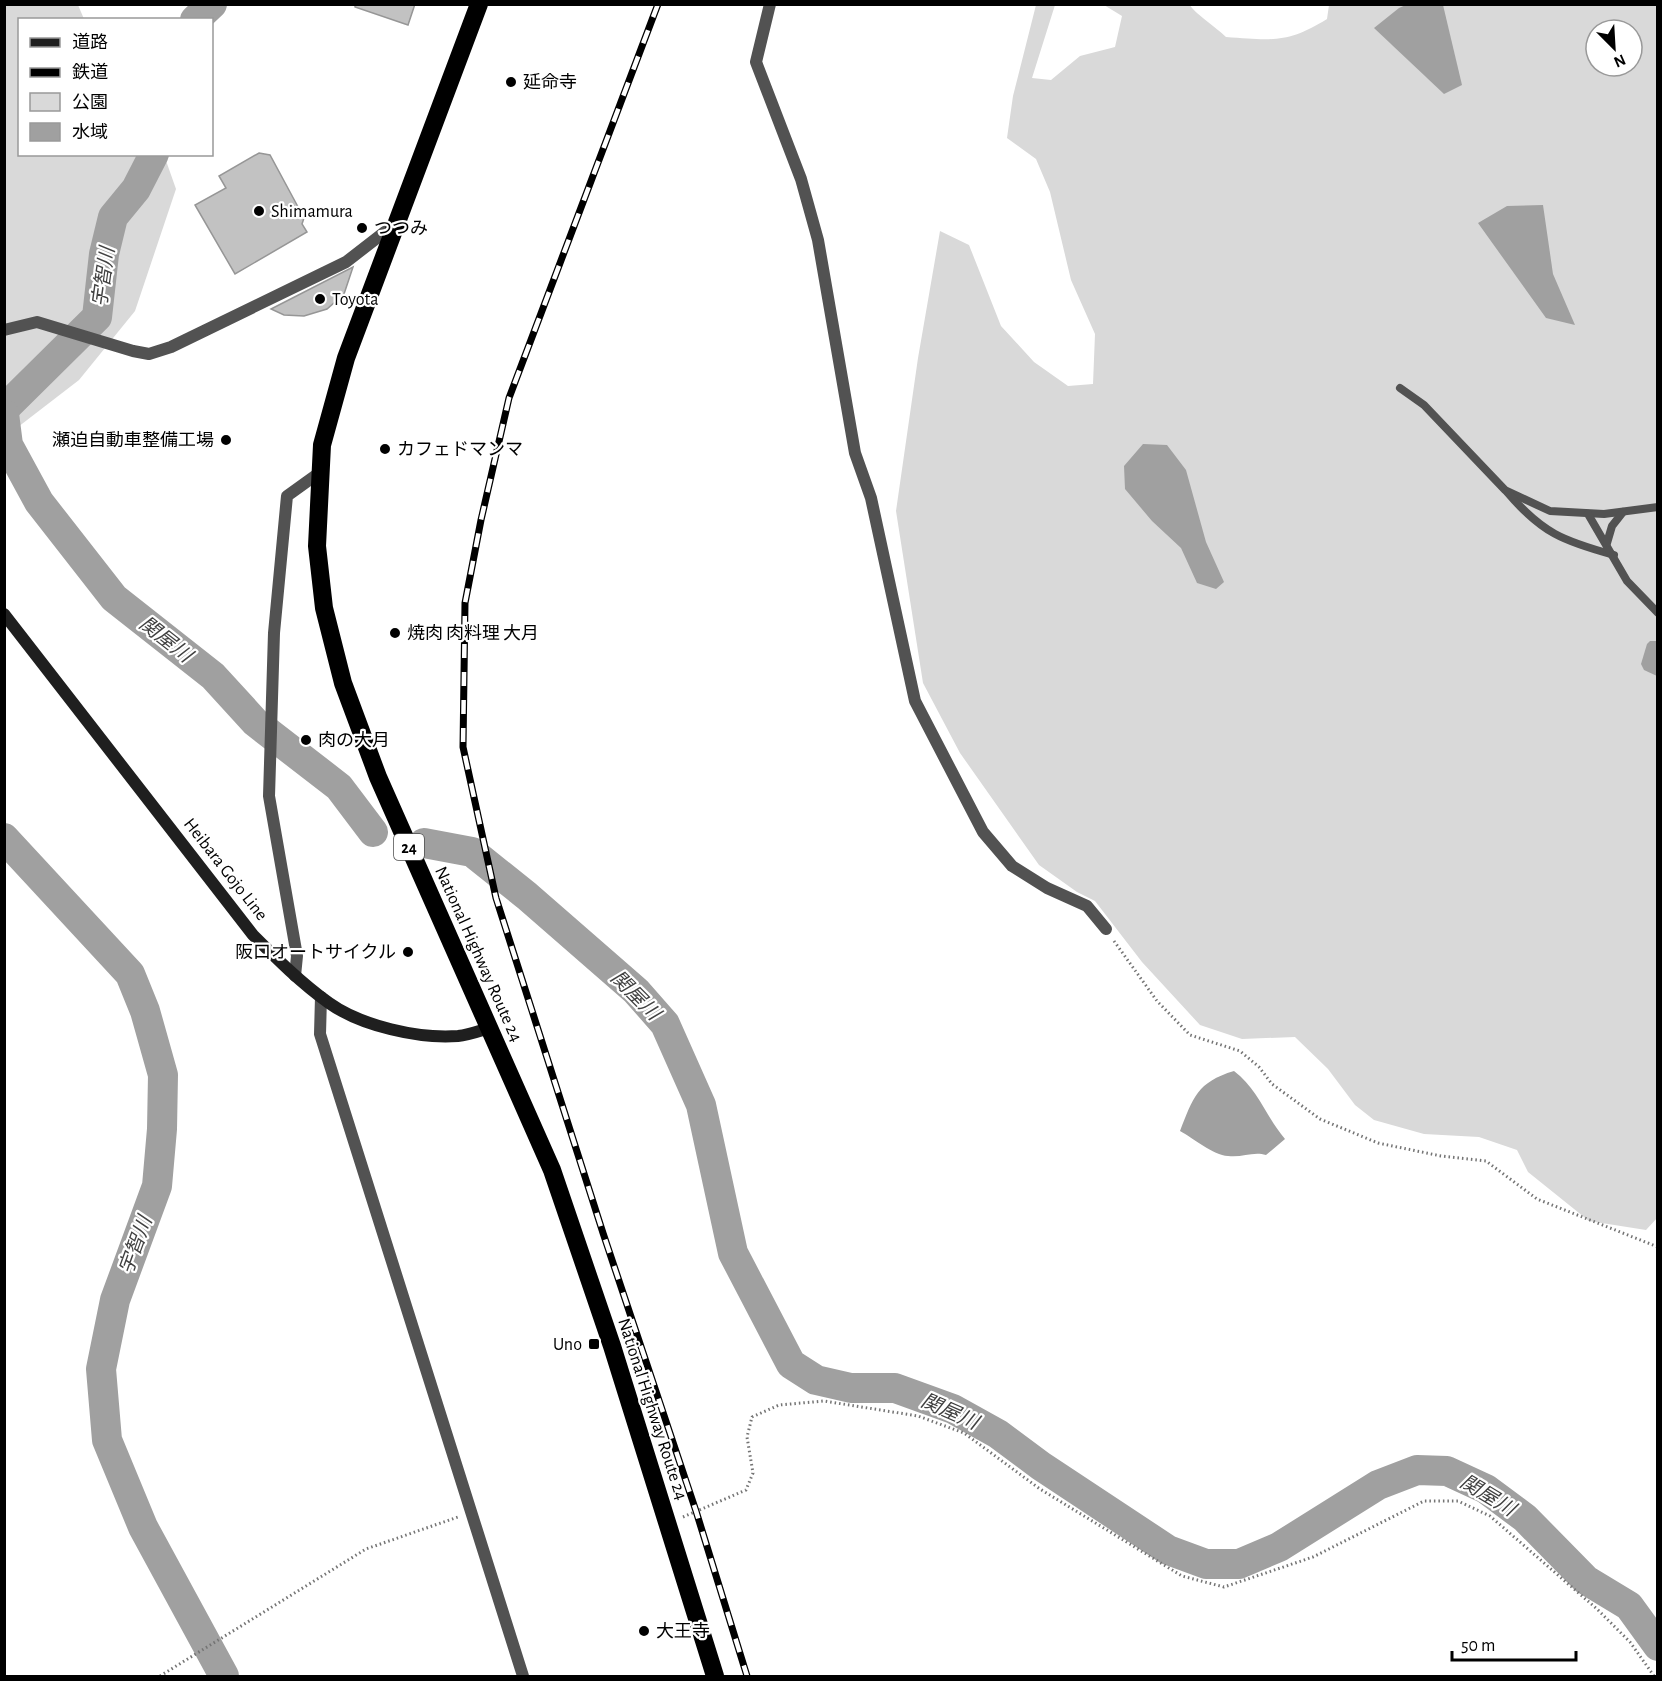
<svg xmlns="http://www.w3.org/2000/svg" width="1662" height="1681" font-family="'Alegreya Sans','Noto Sans JP',sans-serif">
<style>
.green{fill:#d9d9d9;fill-rule:evenodd}
.water{fill:#a0a0a0}
.lines{fill:none;stroke-linecap:round;stroke-linejoin:round}
.river{stroke:#a0a0a0;stroke-width:30}
.building{fill:#c2c2c2;stroke:#969696;stroke-width:1.5}
.path{stroke:#747474;stroke-width:3;stroke-dasharray:1.5 3;stroke-linecap:butt}
.lane{stroke:#525252;stroke-width:8}
.street{stroke:#525252;stroke-width:12}
.secondary{stroke:#1f1f1f;stroke-width:12}
.highway{stroke:#000;stroke-width:18}
.rail-casing{stroke:#000;stroke-width:7}
.rail{stroke:#fff;stroke-width:4.5;stroke-dasharray:14;stroke-linecap:butt}
.poi-dot{fill:#000;stroke:#fff;stroke-width:2}
.labels{text-anchor:middle;stroke-width:4.5;stroke-linejoin:round;paint-order:stroke}
.shield{fill:#fff;stroke:#4c4c4c;stroke-width:1.5}
.shield-label{font-size:16px;font-weight:bold;fill:#000}
.poi-label{font-size:18px;fill:#000;stroke:#fff;text-anchor:start}
.street-label{font-size:18px;fill:#000;stroke:#fff}
.water-label{font-size:20px;font-style:italic;fill:#414141;stroke:#fff}
</style>
<rect width="100%" height="100%" fill="#fff"/>
<!-- green -->
<g class="green">
<polygon points="5,5 78,5 84,19 20,20 20,154 164,155 176,189 135,311 79,380 5,437"/>
<path d="M1036 5H1055L1032 78 1051 80 1080 56 1115 47 1122 16 1104 5H1190C1193 12 1217 28 1226 37 1271 40 1287 44 1327 19L1329 5H1657L1658 1217 1646 1230 1589 1221 1528 1172 1517 1150 1479 1137 1424 1134 1374 1120 1355 1105 1328 1069 1295 1037 1242 1039 1200 1025 1142 962 1095 901 1077 892 1039 865 960 753 923 683 896 511 918 358 940 231 969 245 1001 326 1034 362 1068 386 1093 384 1095 334 1071 280 1050 192 1036 159 1007 138 1013 96ZM1596 30H1632V66H1596Z"/>
</g>
<!-- water -->
<g class="water">
<polygon points="1408,4 1443,5 1462,85 1444,94 1374,28 1399,8"/>
<polygon points="1543,205 1553,274 1575,325 1546,318 1478,223 1507,206"/>
<polygon points="1143,444 1167,445 1186,470 1206,542 1224,582 1216,589 1197,583 1181,548 1152,521 1125,489 1124,466"/>
<polygon points="1650,641 1657,641 1657,676 1644,670 1641,664 1647,644"/>
<path d="M1234 1071C1258 1089 1266 1117 1285 1139L1266 1155C1253 1151 1242 1158 1228 1156 1213 1155 1193 1138 1180 1131 1193 1098 1197 1082 1234 1071Z"/>
</g>
<g class="lines">
<!-- river -->
<g class="river">
<polyline points="195,20 212,4"/>
<polyline points="4,409 97,317 104,254 113,217 136,189 154,154"/>
<polyline points="4,414 8,445 39,502 114,598 213,676 255,722 339,787 373,832"/>
<polyline points="4,838 130,974 145,1011 163,1075 162,1129 157,1186 115,1300 101,1369 107,1440 143,1527 224,1676"/>
<polyline points="424,843 472,852 527,896 636,991 665,1024 701,1105 733,1253 791,1364 816,1380 851,1388 895,1388 953,1409 998,1434 1041,1466 1168,1550 1206,1564 1239,1564 1279,1547 1378,1485 1417,1470 1447,1471 1486,1489 1525,1518 1586,1580 1629,1606 1658,1646"/>
</g>
</g>
<!-- building -->
<g class="building">
<polygon points="355,4 415,4 408,25 355,7"/>
<polygon points="259,153 270,155 304,218 302,224 307,232 235,274 195,205 226,188 219,176"/>
<polygon points="353,267 344,294 327,309 304,316 284,315 271,309"/>
</g>
<g class="lines">
<!-- path -->
<g class="path">
<polyline points="1114,941 1157,1001 1190,1035 1240,1051 1259,1067 1272,1084 1320,1119 1378,1143 1441,1156 1486,1161 1537,1199 1658,1247"/>
<polyline points="683,1517 746,1490 753,1473 747,1437 752,1417 779,1405 824,1401 918,1416 964,1433 1040,1489 1182,1576 1224,1587 1313,1557 1424,1501 1458,1501 1490,1516 1597,1609 1630,1642 1654,1676"/>
<polyline points="160,1676 366,1549 458,1517"/>
</g>
<!-- lane -->
<g class="lane">
<polyline points="1400,388 1424,405 1505,490 1550,511 1604,514 1658,507"/>
<path d="M1507 492C1542 533 1563 541 1614 555"/>
<polyline points="1588,514 1627,581 1658,613"/>
<polyline points="1607,543 1612,526 1623,512"/>
</g>
<!-- street -->
<g class="street">
<polyline points="770,4 756,62 801,179 818,240 855,453 871,498 915,701 983,832 1012,866 1047,888 1087,906 1106,929"/>
<polyline points="4,330 37,322 133,351 149,354 171,347 346,262 395,224"/>
<polyline points="295,976 297,956 269,796 274,633 287,496 319,473"/>
<polyline points="321,997 320,1034 523,1676"/>
</g>
<!-- secondary -->
<path class="secondary" d="M4 614 253 935C277 959 301 983 329 1003 361 1026 419 1039 458 1036 468 1035 479 1031 489 1028"/>
<!-- highway -->
<polyline class="highway" points="479,4 346,358 322,445 317,546 324,608 343,683 378,777 552,1170 612,1346 715,1676"/>
<!-- rail casing -->
<g class="rail-casing">
<polyline id="rail" points="658,4 509,398 481,520 465,603 463,747 496,898 603,1233 696,1511 747,1676"/>
</g>
<!-- rail -->
<use href="#rail" class="rail"/>
</g>
<!-- markers -->
<g class="poi-dot">
<circle cx="511" cy="82" r="6"/>
<circle cx="259" cy="211" r="6"/>
<circle cx="362" cy="228" r="6"/>
<circle cx="320" cy="299" r="6"/>
<circle cx="226" cy="440" r="6"/>
<circle cx="385" cy="449" r="6"/>
<circle cx="395" cy="633" r="6"/>
<circle cx="306" cy="740" r="6"/>
<circle cx="408" cy="952" r="6"/>
<rect x="588" y="1338" width="12" height="12" rx="3"/>
<circle cx="644" cy="1631" r="6"/>
</g>
<g class="labels">
<!-- shield labels -->
<rect class="shield" x="394" y="834" width="30" height="26" rx="4.5"/>
<g class="shield-label">
<text x="409" y="853">24</text>
</g>
<!-- poi labels -->
<g class="poi-label">
<text x="523" y="88">延命寺</text>
<text x="271" y="217">Shimamura</text>
<text x="374" y="234">つつみ</text>
<text x="332" y="305">Toyota</text>
<text x="214" y="446" text-anchor="end">瀬迫自動車整備工場</text>
<text x="397" y="455">カフェドマンマ</text>
<text x="407" y="639">焼肉 肉料理 大月</text>
<text x="318" y="746">肉の大月</text>
<text x="396" y="958" text-anchor="end">阪口オートサイクル</text>
<text x="582" y="1350" text-anchor="end">Uno</text>
<text x="656" y="1637">大王寺</text>
</g>
<!-- street labels -->
<g class="street-label">
<text transform="translate(226 869) rotate(52)" y="6">Heibara Gojo Line</text>
<text transform="translate(479 954) rotate(66)" y="6">National Highway Route 24</text>
<text transform="translate(653 1409) rotate(72)" y="6">National Highway Route 24</text>
</g>
<!-- water labels -->
<g class="water-label">
<text transform="translate(103 277) rotate(-82)" y="7">宇智川</text>
<text transform="translate(166 639) rotate(38)" y="7">関屋川</text>
<text transform="translate(636 995) rotate(45)" y="7">関屋川</text>
<text transform="translate(135 1245) rotate(-70)" y="7">宇智川</text>
<text transform="translate(950 1411) rotate(24)" y="7">関屋川</text>
<text transform="translate(1488 1495) rotate(31)" y="7">関屋川</text>
</g>
</g>
<!-- border -->
<rect width="1662" height="1681" fill="none" stroke="#000000" stroke-width="12"/>
<!-- legend -->
<rect x="18" y="18" width="195" height="138" fill="#ffffff" stroke="#999999" stroke-width="1.5"/>
<rect x="30" y="38" width="30" height="9" fill="#1f1f1f" stroke="#999999" stroke-width="1.5"/>
<text x="72" y="48" font-size="18" fill="#000000">道路</text>
<rect x="30" y="68" width="30" height="9" fill="#000000" stroke="#999999" stroke-width="1.5"/>
<text x="72" y="78" font-size="18" fill="#000000">鉄道</text>
<rect x="30" y="93" width="30" height="18" fill="#d9d9d9" stroke="#999999" stroke-width="1.5"/>
<text x="72" y="108" font-size="18" fill="#000000">公園</text>
<rect x="30" y="123" width="30" height="18" fill="#a0a0a0" stroke="#999999" stroke-width="1.5"/>
<text x="72" y="138" font-size="18" fill="#000000">水域</text>
<!-- north arrow -->
<g transform="translate(1614 48) rotate(156)"><circle r="28" fill="#ffffff" stroke="#999999" stroke-width="1.5"/>
<path d="M0-4.5L10 22L0 15L-10 22Z" fill="#000000"/>
<text y="-9" font-size="16" font-weight="bold" text-anchor="middle" fill="#000000">N</text>
</g>
<!-- scale -->
<path d="M1452 1651v9h124v-9" fill="none" stroke="#000000" stroke-width="3"/>
<text x="1461" y="1651" font-size="18" fill="#000000" stroke="#ffffff" stroke-width="4.5" paint-order="stroke">50 m</text>
</svg>
